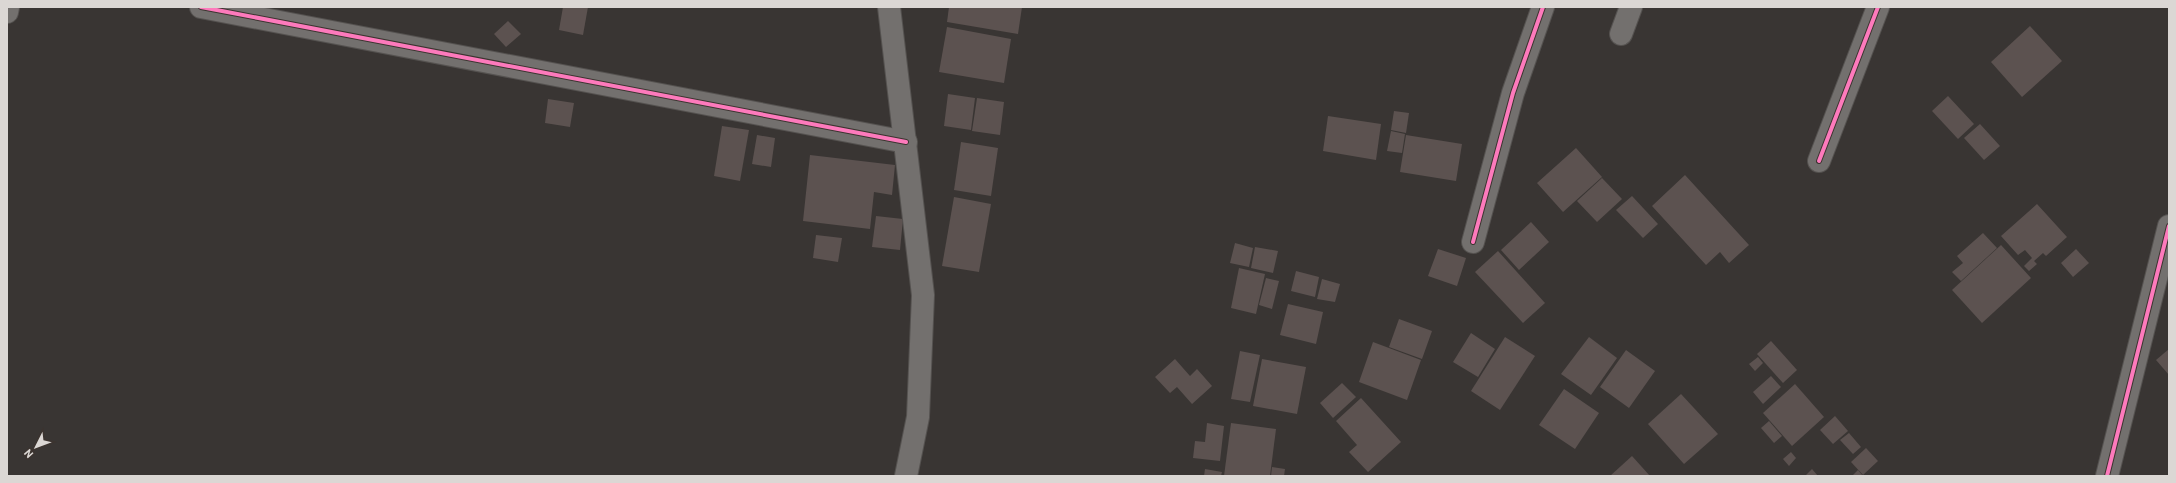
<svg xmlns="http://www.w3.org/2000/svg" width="2176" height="483" font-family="Barlow,sans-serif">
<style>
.building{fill:#5c5250}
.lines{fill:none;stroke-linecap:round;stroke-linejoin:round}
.street-casing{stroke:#555250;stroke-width:24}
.street{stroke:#73706e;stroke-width:22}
.cycleway-casing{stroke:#3c3430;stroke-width:6}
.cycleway{stroke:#fd7abc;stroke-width:4}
</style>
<rect width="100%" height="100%" fill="#393533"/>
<!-- building -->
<g class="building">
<polygon points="563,7 588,7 583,35 559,30"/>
<polygon points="949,7 1022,7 1018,34 947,22"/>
<polygon points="508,21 521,34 506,47 494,34"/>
<polygon points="2030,26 2062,61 2022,97 1991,62"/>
<polygon points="947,27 1011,39 1004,83 939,72"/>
<polygon points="948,94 975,98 971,130 944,126"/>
<polygon points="1948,96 1974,124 1958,139 1932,111"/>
<polygon points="977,98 1004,102 1000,135 972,131"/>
<polygon points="548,99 574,103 570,127 545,123"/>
<polygon points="1394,111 1409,113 1406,133 1391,130"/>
<polygon points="1328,116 1381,124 1376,160 1323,151"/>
<polygon points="1980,124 2000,146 1984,160 1964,138"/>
<polygon points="722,126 749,130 740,181 714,176"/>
<polygon points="1391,131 1405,134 1402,153 1387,151"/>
<polygon points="757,135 775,138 771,167 752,164"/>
<polygon points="1406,135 1462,144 1456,181 1400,172"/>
<polygon points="961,142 998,148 991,196 954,190"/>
<polygon points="1576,148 1602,177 1563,212 1537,183"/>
<polygon points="810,155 895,165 892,195 874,192 870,229 803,221"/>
<polygon points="1685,175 1749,245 1729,263 1720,252 1706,265 1652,206"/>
<polygon points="1602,178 1622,199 1597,222 1577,201"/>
<polygon points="1632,196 1658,224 1643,238 1616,210"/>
<polygon points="954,197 991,204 979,272 942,266"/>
<polygon points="2037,204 2067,237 2046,256 2043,253 2034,261 2037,264 2029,271 2024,266 2032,258 2025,250 2018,255 2001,236"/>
<polygon points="876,216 903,219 900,250 872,247"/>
<polygon points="1531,222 1549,242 1519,270 1501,250"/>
<polygon points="1983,233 1997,248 1961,281 1952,272 1963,263 1957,256"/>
<polygon points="816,235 842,238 838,262 813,258"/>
<polygon points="1235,243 1253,248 1249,267 1230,263"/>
<polygon points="2001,245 2031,278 1982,323 1952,290"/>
<polygon points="1255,247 1278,251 1273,273 1251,268"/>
<polygon points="1438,249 1466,258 1457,286 1428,276"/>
<polygon points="2076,249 2089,263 2073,277 2061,263"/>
<polygon points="1498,251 1545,303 1523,323 1475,272"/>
<polygon points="1239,268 1265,274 1256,314 1231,308"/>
<polygon points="1296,271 1319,277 1315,297 1291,291"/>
<polygon points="1266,278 1279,281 1272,309 1259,305"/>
<polygon points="1322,279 1340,284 1335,302 1317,299"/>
<polygon points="1288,304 1323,312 1316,344 1280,335"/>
<polygon points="1399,319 1432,331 1422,359 1389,347"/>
<polygon points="1471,333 1495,349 1478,377 1453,362"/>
<polygon points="1505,337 1535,356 1500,410 1471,391"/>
<polygon points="1589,337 1617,358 1591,395 1561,374"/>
<polygon points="1771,341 1797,370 1783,383 1757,354"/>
<polygon points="1373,342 1421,360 1407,400 1359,382"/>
<polygon points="2169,349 2169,375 2156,360"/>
<polygon points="1626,350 1655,371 1629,408 1600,387"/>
<polygon points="1240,351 1260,355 1250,402 1231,399"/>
<polygon points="1758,357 1763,363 1755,371 1749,364"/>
<polygon points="1175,359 1190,376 1197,369 1212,386 1192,404 1177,387 1170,393 1155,377"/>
<polygon points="1262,359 1306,367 1297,414 1253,406"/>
<polygon points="1771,376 1781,387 1763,404 1753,392"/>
<polygon points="1342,383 1356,397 1333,418 1320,403"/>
<polygon points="1795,384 1824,417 1792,446 1763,413"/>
<polygon points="1564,389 1599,413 1575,449 1539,425"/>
<polygon points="1681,394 1718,434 1684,464 1648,424"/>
<polygon points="1361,398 1401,442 1368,472 1349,452 1357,445 1336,421"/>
<polygon points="1835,416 1848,431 1833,444 1820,430"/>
<polygon points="1769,421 1782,436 1774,443 1761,428"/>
<polygon points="1207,423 1224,426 1220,461 1193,458 1195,441 1205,442"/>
<polygon points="1231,423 1276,429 1270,476 1224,476"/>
<polygon points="1849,433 1861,447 1853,454 1840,440"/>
<polygon points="1866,448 1878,461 1863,475 1851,462"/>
<polygon points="1791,452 1796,458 1789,466 1783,459"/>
<polygon points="1632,456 1650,476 1610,476"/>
<polygon points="1272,467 1285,469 1284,476 1271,476"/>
<polygon points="1205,469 1222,472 1221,476 1204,476"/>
<polygon points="1812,469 1818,476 1805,476"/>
<polygon points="1858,470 1863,476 1852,476"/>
</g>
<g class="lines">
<!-- street casing -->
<g class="street-casing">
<g id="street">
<polyline points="201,7 906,142"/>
<polyline points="889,7 923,295 918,417 906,476"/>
<polyline points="7,12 8,7"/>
<polyline points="1621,34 1631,7"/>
<polyline points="1819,161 1878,7"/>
<polyline points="1473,242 1513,93 1543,7"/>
<polyline points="2107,476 2169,226"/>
</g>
</g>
<!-- street -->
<use href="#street" class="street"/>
<!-- cycleway casing -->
<g class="cycleway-casing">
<g id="cycleway">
<polyline points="201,7 906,142"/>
<polyline points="1819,161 1878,7"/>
<polyline points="1473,242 1513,93 1543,7"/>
<polyline points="2107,476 2169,226"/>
</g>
</g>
<!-- cycleway -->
<use href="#cycleway" class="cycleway"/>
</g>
<!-- border -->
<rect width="2176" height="483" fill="none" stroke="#dbd7d4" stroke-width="16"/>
<!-- north arrow -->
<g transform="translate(36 447) rotate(228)" stroke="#3c3430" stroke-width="3" paint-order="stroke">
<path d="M0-3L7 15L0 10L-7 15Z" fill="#dbd7d4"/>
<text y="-6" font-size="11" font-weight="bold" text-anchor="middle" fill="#dbd7d4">N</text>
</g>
</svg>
